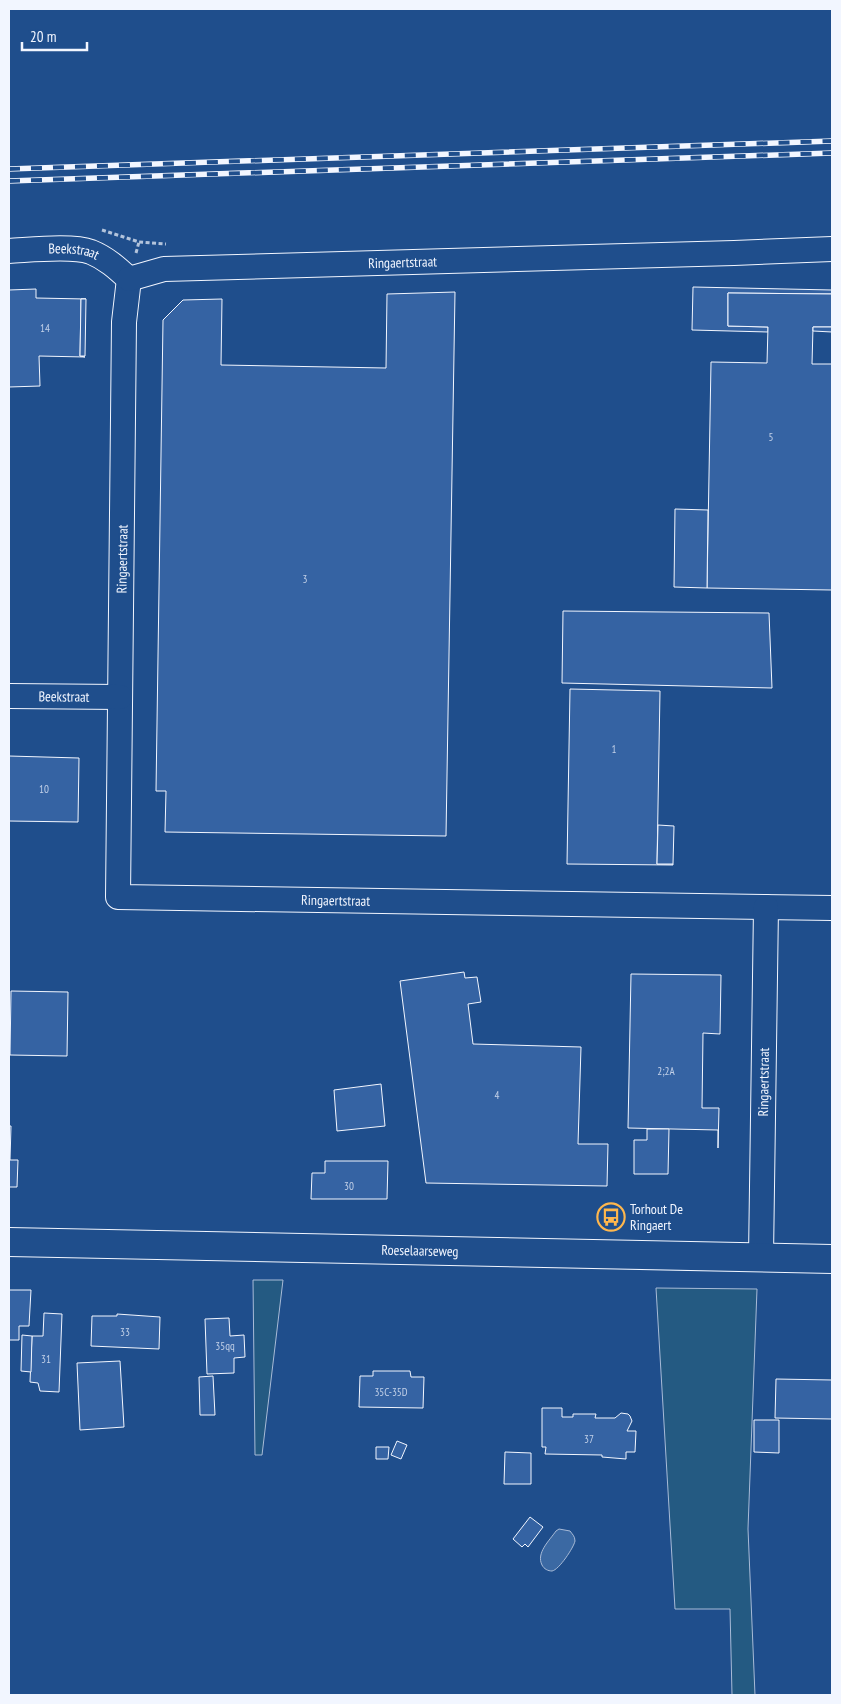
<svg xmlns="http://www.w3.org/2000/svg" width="841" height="1704" font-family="'PT Sans Narrow',sans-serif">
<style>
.green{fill:#245a82;stroke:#a8bbd7}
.water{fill:#3b69a3;stroke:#a8bbd7}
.building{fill:#3563a3;stroke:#f2f6ff}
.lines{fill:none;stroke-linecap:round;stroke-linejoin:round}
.minor-casing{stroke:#f2f6ff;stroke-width:26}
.major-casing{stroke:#f2f6ff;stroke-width:30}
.path{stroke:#b3c4dc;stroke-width:3;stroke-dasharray:4 2.5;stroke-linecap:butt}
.minor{stroke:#1f4e8c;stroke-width:24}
.major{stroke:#1f4e8c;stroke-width:28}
.rail-casing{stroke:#f2f6ff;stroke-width:5.5}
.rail{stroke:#1f4e8c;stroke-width:4;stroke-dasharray:11;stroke-linecap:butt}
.labels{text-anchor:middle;stroke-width:4;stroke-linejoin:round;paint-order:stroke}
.number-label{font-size:11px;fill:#c3d1e8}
.street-label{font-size:14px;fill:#f2f6ff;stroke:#1f4e8c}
.poi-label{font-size:14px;fill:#f2f6ff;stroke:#1f4e8c;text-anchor:start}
</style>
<rect width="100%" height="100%" fill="#1f4e8c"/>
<!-- green -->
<g class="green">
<polygon points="253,1280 283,1280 262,1455 255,1455"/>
<polygon points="656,1288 757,1289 748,1529 755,1695 732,1695 730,1609 675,1609"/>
</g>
<!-- water -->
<path class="water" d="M559 1529 570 1531C572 1534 575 1536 575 1541 574 1547 559 1570 552 1571 548 1571 544 1569 542 1565 536 1553 549 1541 556 1531Z"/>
<!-- building -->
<g class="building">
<polygon points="693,287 832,290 832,294 728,293 728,326 768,327 768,332 692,330"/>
<polygon points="36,289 36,298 86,299 81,299 80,356 85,357 39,356 40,386 9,387 9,290"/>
<polygon points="455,292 446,836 165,832 166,791 156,791 163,320 183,300 222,299 221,365 386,368 387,294"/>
<polygon points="728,293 832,294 832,327 813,327 812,364 832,364 832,590 707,588 711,362 767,363 768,327 728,326"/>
<polygon points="81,299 86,299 85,356 80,356"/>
<polygon points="813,327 832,327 832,332 813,331"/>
<polygon points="675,509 708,510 707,588 674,587"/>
<polygon points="563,611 769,613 772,688 562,683"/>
<polygon points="570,689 660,691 657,864 673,864 673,865 567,864"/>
<polygon points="9,756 79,758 78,822 9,821"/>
<polygon points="658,825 674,826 673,864 657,864"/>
<polygon points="464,972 465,978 477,977 481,1002 468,1004 473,1044 581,1047 578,1144 608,1144 607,1186 426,1183 400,981"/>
<polygon points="631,974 721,975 720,1034 703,1033 702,1108 719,1108 718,1148 718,1130 628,1128"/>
<polygon points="11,991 68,992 67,1056 10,1055"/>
<polygon points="381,1084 385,1126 337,1131 334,1090"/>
<polygon points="9,1126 11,1126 10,1160 18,1160 17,1187 9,1187"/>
<polygon points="647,1129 669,1129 668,1174 634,1174 634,1140 647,1140"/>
<polygon points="325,1161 388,1161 387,1199 311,1199 312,1173 325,1173"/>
<polygon points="9,1290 31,1290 29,1326 19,1326 19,1340 9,1340"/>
<polygon points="44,1313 62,1314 59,1392 40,1391 38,1383 30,1382 32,1336 43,1336"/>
<polygon points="117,1314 160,1317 159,1349 91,1346 92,1316 117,1316"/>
<polygon points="229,1318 230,1336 244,1335 245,1357 234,1358 234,1373 207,1374 205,1319"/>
<polygon points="22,1335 32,1336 31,1372 21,1371"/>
<polygon points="120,1361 124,1427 80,1430 77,1363"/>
<polygon points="373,1371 410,1371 411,1377 424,1377 423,1408 359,1407 360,1376 373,1376"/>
<polygon points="213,1376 215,1415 200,1415 199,1377"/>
<polygon points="776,1379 832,1380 832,1419 775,1418"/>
<polygon points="542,1408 562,1408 562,1417 573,1417 573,1414 596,1414 595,1418 615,1418 621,1413 628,1414 630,1416 632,1421 627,1431 636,1431 635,1452 626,1452 626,1459 602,1457 602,1455 545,1454 546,1447 542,1447"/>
<polygon points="754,1420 779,1420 779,1453 754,1452"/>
<polygon points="397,1441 407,1445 401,1459 391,1455"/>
<polygon points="376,1447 389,1447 388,1459 376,1459"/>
<polygon points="505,1452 531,1453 531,1484 504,1484"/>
<polygon points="530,1517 543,1527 528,1547 525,1544 522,1547 513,1539"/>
</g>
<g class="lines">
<!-- minor casing -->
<g class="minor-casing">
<g id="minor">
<path id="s1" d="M9 251C30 250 72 245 91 252 106 258 117 268 129 279"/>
<path id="s2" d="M129 279 124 322 118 897 832 908"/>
<path id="s3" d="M129 279 164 269 734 253 832 249"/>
<path id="s4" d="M9 696 120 697"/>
<path id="s5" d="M761 1257 766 907"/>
</g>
</g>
<!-- major casing -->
<g class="major-casing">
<g id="major">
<path id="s6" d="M9 1242 832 1259"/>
</g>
</g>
<!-- path -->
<g class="path">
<polyline points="102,230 139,242 166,244"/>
<polyline points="136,253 139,242"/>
</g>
<!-- minor -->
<use href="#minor" class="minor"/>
<!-- major -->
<use href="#major" class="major"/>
<!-- rail casing -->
<g class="rail-casing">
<g id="rail">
<polyline points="9,169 832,141"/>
<polyline points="9,181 832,153"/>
</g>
</g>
<!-- rail -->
<use href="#rail" class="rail"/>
</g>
<!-- icons -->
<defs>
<g id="bus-ring" transform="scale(1.4375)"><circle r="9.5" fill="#1f4e8c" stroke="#ffb74d" stroke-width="1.5"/><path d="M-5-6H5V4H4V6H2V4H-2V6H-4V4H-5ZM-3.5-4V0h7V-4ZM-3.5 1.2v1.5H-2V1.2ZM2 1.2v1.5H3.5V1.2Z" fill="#ffb74d"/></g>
</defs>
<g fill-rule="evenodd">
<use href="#bus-ring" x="611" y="1217"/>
</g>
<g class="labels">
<!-- number labels -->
<g class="number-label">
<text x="45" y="332">14</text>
<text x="771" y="441">5</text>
<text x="305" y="583">3</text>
<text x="614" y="753">1</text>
<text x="44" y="793">10</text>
<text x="666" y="1075">2;2A</text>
<text x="497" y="1099">4</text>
<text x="349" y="1190">30</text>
<text x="125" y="1336">33</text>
<text x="225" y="1350">35qq</text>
<text x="46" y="1363">31</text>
<text x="391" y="1396">35C-35D</text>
<text x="589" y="1443">37</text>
</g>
<!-- street labels -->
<g class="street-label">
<text dy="5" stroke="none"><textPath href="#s1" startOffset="65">Beekstraat</textPath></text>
<text dy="5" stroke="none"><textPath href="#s3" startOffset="275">Ringaertstraat</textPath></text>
<text transform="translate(122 559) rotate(-89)" y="5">Ringaertstraat</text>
<text dy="5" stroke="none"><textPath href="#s4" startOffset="55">Beekstraat</textPath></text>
<text dy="5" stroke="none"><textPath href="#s2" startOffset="836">Ringaertstraat</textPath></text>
<text dy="5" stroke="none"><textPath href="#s5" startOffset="175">Ringaertstraat</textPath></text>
<text dy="5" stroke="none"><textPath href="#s6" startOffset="411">Roeselaarseweg</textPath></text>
</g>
<!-- poi labels -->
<g class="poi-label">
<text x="630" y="1214">Torhout De<tspan x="630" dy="16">Ringaert</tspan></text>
</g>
</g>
<!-- border -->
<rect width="841" height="1704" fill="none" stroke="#f2f6ff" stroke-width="20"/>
<!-- scale -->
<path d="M22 42v8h65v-8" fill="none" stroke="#f2f6ff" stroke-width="2.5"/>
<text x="30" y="42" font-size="15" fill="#f2f6ff" stroke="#1f4e8c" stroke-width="4" paint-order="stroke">20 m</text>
</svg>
